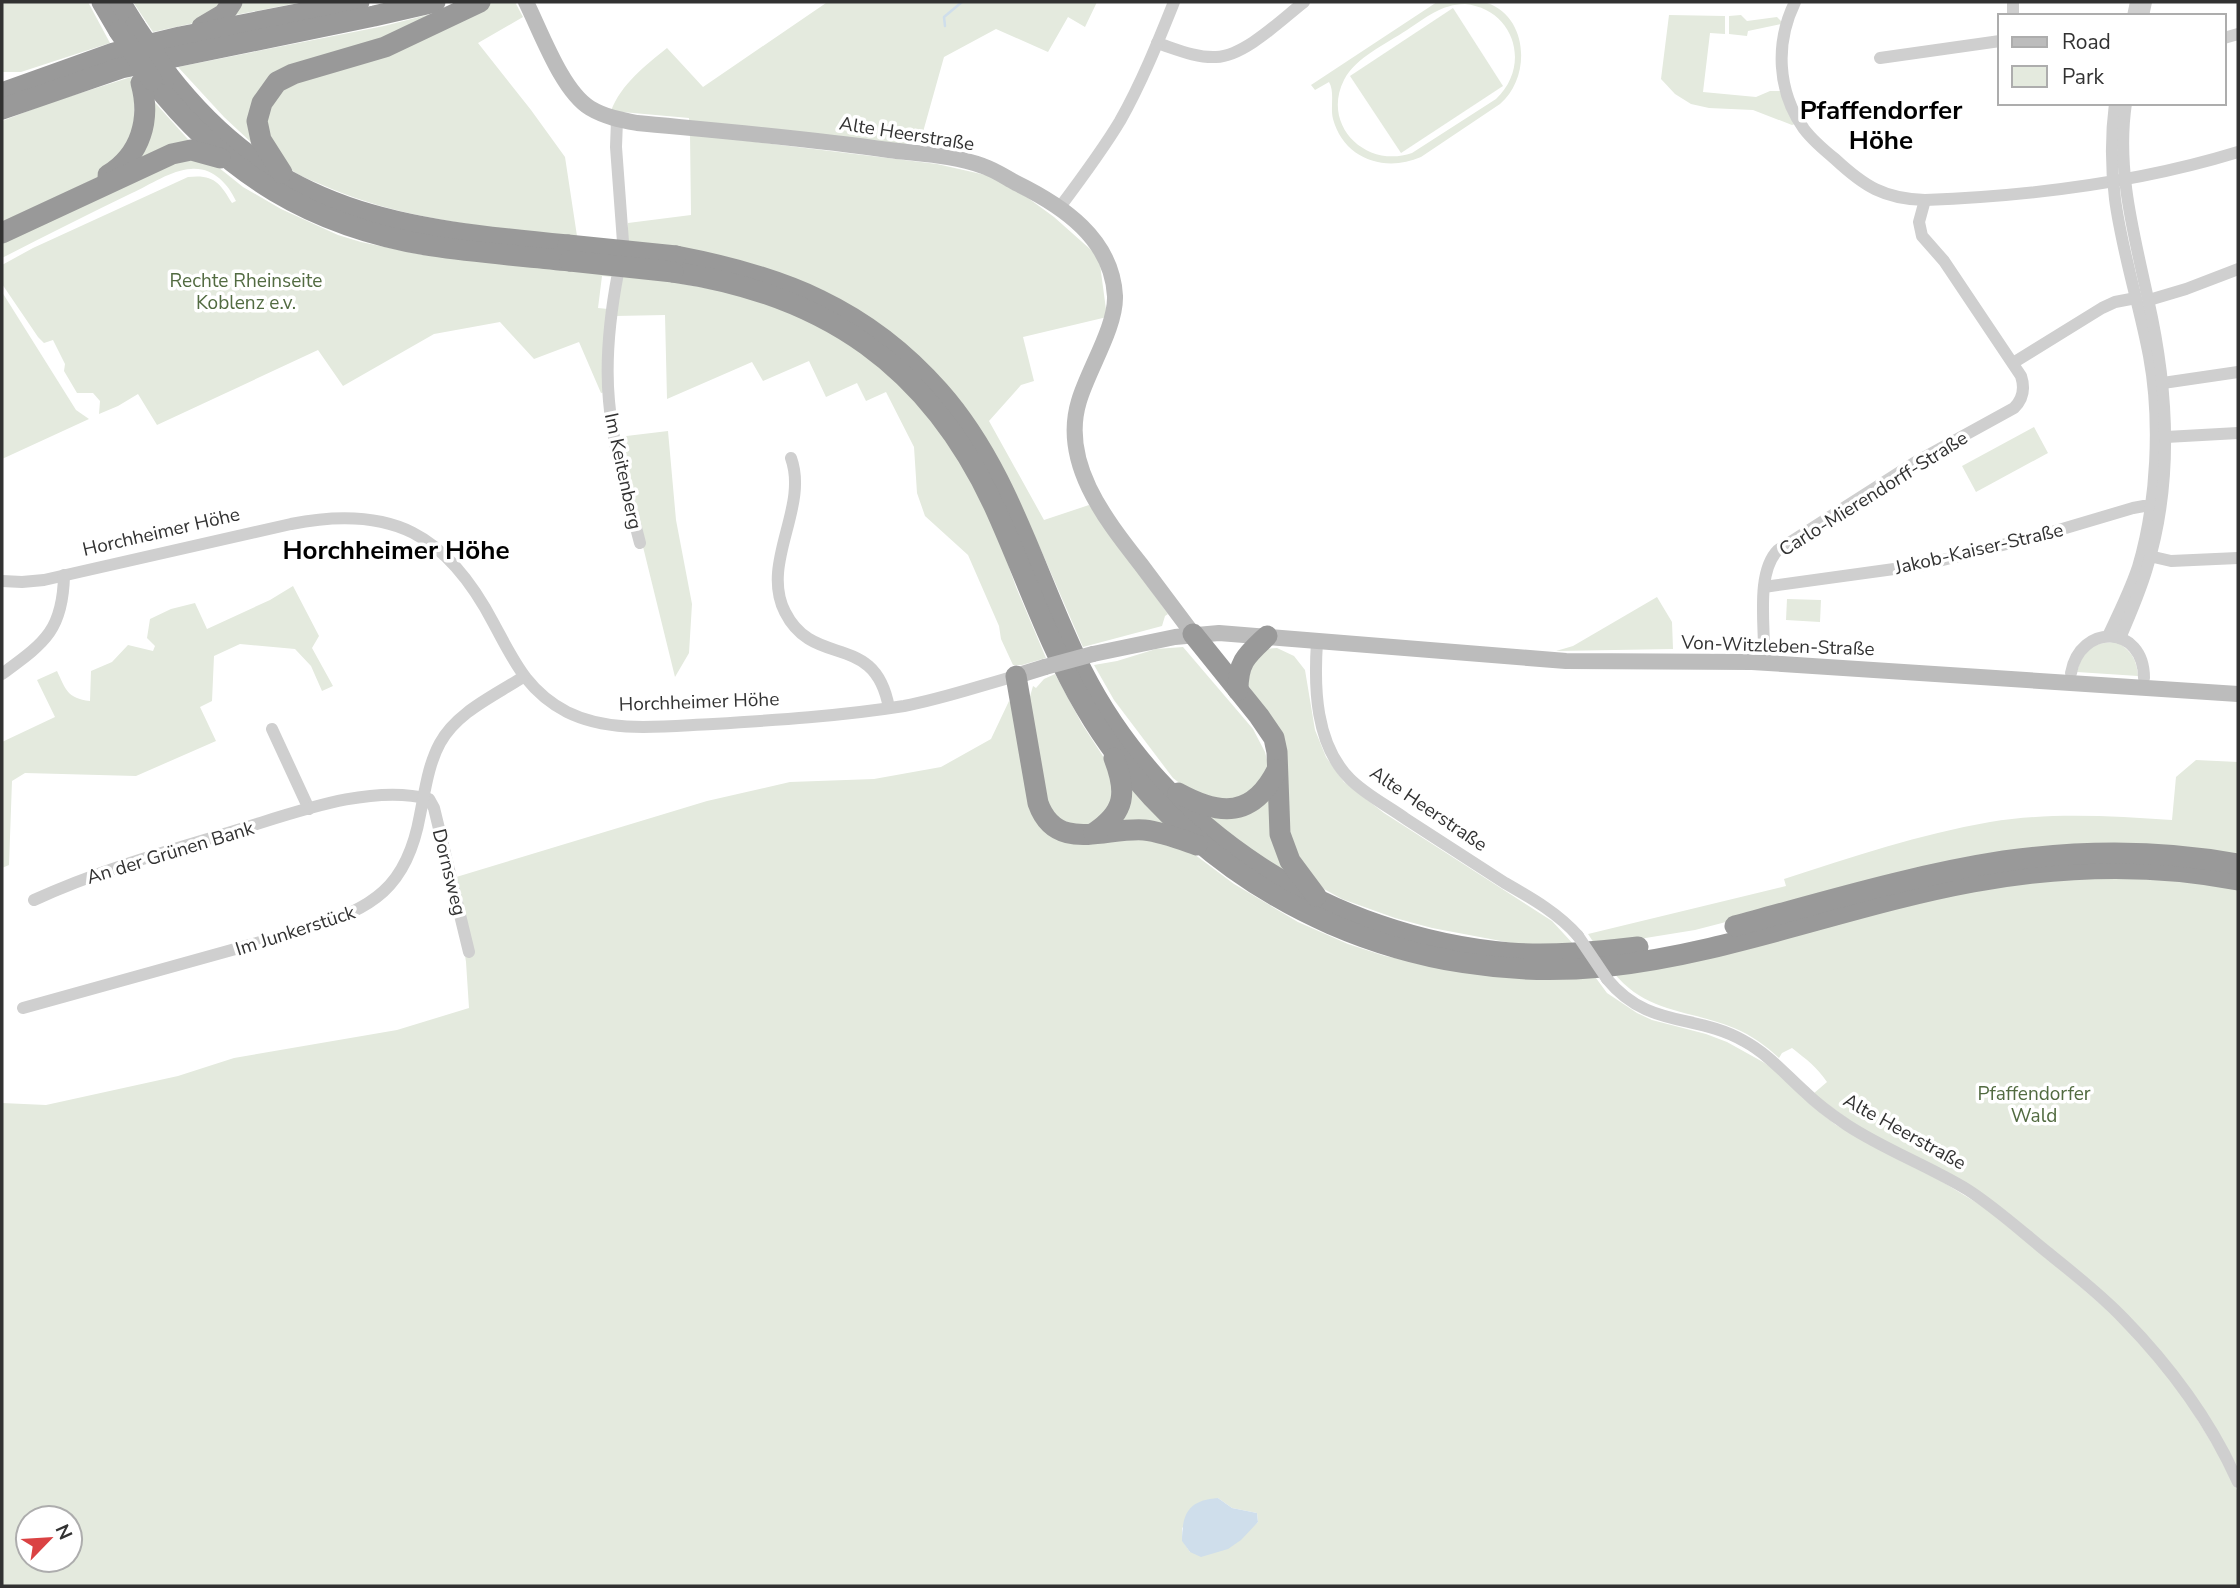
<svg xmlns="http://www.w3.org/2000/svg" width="2240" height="1588" font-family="'Nunito Sans',sans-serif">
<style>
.green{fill:#e4eade;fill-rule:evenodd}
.water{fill:#cfdeeb}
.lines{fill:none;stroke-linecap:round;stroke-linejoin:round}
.stream{stroke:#cfdeeb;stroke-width:2.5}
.street{stroke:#cfcfcf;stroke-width:12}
.secondary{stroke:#bcbcbc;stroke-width:16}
.highway{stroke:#999;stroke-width:21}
.street-bridge{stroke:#cfcfcf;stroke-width:12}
.secondary-bridge{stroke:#bcbcbc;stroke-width:16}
.highway-bridge{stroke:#999;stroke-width:21}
.labels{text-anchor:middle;stroke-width:7;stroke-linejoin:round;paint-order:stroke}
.street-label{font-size:19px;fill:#323232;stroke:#fff}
.park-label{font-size:19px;fill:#526b41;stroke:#fff}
.district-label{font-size:26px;font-weight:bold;fill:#000;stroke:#fff}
</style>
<rect width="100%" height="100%" fill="#fff"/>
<!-- green -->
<g class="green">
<polygon points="2,2 88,2 110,43 21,72 2,72"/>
<polygon points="133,2 227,2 208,20 153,32"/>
<polygon points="238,2 303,2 230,16"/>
<path d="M490 2H515L523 17 478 43 531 110 565 157 577 236C491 228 400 220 320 184 307 179 293 173 283 163 275 154 269 142 262 132L276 89Z"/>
<path d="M826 2H1097L1085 27 1068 17 1048 52 996 29 944 57 923 132 918 139 901 147 689 123V118L611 111C621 84 646 65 667 48L703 87 826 3Z"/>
<path d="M1437 2C1450 2 1475 0 1487 3 1529 17 1531 78 1500 104L1421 157C1385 173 1344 159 1333 119 1330 107 1335 92 1329 82L1315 90 1311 85ZM1465 4C1514 9 1532 65 1496 99L1412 153C1366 169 1321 125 1344 80 1356 57 1386 44 1407 30 1425 18 1442 4 1465 4Z"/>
<polygon points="1453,8 1503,86 1401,153 1350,76"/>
<polygon points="450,9 433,20 280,74 254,145 224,117 178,67 384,26"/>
<polygon points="1669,15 1725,16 1725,34 1710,33 1703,92 1756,97 1770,91 1780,91 1795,124 1792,125 1753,110 1709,108 1691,104 1675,94 1661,79"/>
<polygon points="1741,15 1747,21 1777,17 1781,21 1781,24 1748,31 1747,36 1729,34 1729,16"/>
<polygon points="131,77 134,84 134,137 103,175 2,222 2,121 49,103"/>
<polygon points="149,96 194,146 133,159"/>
<polygon points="690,134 937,164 990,176 1028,198 1054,217 1099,257 1107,317 1023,337 1034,381 1021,385 989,421 1044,520 1089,505 1168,614 1165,616 1162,626 1083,647 1041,550 991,450 924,364 627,243 628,223 691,215"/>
<path d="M180 156 213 163 243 187 281 209 338 235 361 242 423 255 615 273V277L602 276 598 308 608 309 606 392 601 393 579 342 534 359 500 322 434 334 343 386 318 350 157 425 138 394 118 406 99 414 100 401 93 393H77L64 371 65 364 53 340 44 343 38 337 2 284V265L33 248 188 177C214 174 220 183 232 203L236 201C228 184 213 167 191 169 171 170 150 185 132 193 88 214 45 236 2 258V236Z"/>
<polygon points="621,273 772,300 872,356 953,443 996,531 1016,587 1046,658 1022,665 1013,665 1001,639 999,626 968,555 925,516 917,493 914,447 886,392 866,401 857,383 826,397 809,361 763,381 752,362 667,399 665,315 615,316"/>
<polygon points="2,292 76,410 89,419 2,459"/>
<polygon points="2034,427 2048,453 1976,492 1962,466"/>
<polygon points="668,431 676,520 692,604 689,653 675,677 619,449 618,437"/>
<path d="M293 586 319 636 312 648 333 686 322 691 311 666 295 649 240 644 214 656 212 701 200 707 216 741 136 776 25 773 12 781 9 865 2 868V742L55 717 37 680 57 671C66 690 67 698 90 701L91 671 112 662 128 645 153 651 155 646 147 638 150 619 171 609 195 603 207 629 270 600Z"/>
<polygon points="1657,597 1672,622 1673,649 1556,651 1573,646"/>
<polygon points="1787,599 1821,600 1820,622 1786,620"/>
<path d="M2117 642C2132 652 2136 658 2138 676L2077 672C2084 647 2092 643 2117 642Z"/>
<polygon points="1183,647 1253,729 1265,752 1268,764 1265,777 1252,794 1221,803 1191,792 1173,778 1114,700 1094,665 1117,661 1156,649"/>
<polygon points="1277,648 1294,656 1305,670 1315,730 1326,757 1344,782 1384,813 1552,921 1576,947 1532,947 1432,928 1395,918 1342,899 1324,889 1293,857 1254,694 1248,685 1246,669 1265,649"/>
<polygon points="1055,674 1082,724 1110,767 1113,809 1081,829 1050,814 1029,700 1033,686 1036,688 1044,679"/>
<path d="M1009 701 1013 706 1043 823 1128 834 1186 848 1234 884 1298 922 1348 944 1385 956 1414 962 1593 974 1607 993 1637 1013 1652 1020 1706 1034 1727 1042 1763 1062 1775 1070 1811 1105 1836 1125 1936 1178 2000 1217 2122 1323 2175 1383 2230 1473 2238 1493V1586H2V1103L46 1105 178 1076 234 1058 397 1030 469 1008 466 962 453 878 707 801 790 782 874 779 941 767 991 739ZM1218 1498 1232 1508 1257 1513 1258 1522 1249 1530 1190 1552 1182 1540V1528ZM28 1518H70V1560H28Z"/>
<path d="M2196 760 2238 762V859L1919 872 1695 930 1596 946 1588 934 1786 886 1784 879C1852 857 1920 834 1990 822 2050 812 2112 816 2172 820L2176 777Z"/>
<polygon points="1128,785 1171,830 1120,825"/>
<polygon points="1272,789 1286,876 1205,819"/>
<path d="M2102 874 2238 883V1467L2190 1390 2007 1212 1869 1134 1813 1094 1827 1082C1816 1066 1807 1060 1792 1048L1782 1053 1779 1058C1765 1045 1751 1035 1734 1028 1688 1009 1647 1014 1613 972L1937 895Z"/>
</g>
<!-- water -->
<path class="water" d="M1218 1498 1232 1508 1257 1513 1258 1522 1241 1540 1228 1549 1201 1557 1190 1552 1182 1541C1182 1513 1189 1500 1218 1498Z"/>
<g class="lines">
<!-- stream -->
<polyline class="stream" points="945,26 944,17 962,2"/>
<!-- street -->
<g class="street">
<path d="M1795 2C1775 43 1777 91 1804 129 1813 141 1824 150 1835 159 1864 186 1884 199 1925 200 2030 196 2137 183 2238 152"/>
<polyline points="2013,2 2013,16"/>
<polyline points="2133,16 2136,2"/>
<polyline points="2143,16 2146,2"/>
<polyline points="2224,38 2238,34"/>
<path d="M1157 43C1176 49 1196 58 1216 57 1245 56 1282 19 1304 2"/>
<polyline points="1880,58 2000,41"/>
<polyline points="617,120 616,147 623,242"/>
<path d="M1060 207C1081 179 1102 151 1120 121 1141 84 1158 42 1174 2"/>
<path d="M618 273C610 315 605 359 609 401 613 449 628 496 640 543"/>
<polyline points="2149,300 2186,289 2238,269"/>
<polyline points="2013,363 2102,308 2115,302 2136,298"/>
<polyline points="2163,383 2238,372"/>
<polyline points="2166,437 2238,433"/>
<path d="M791 458C809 508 760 563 785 612 814 670 875 630 889 708"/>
<polyline points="2145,555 2171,561 2238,558"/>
<path d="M2 581 22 582 44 580 291 524C392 504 447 534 494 624 514 661 527 691 567 712 611 734 665 726 713 724 777 720 841 716 904 706 942 699 979 686 1016 676"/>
<polyline points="1764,587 1923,565 2042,535 2133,508 2144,506 2157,507"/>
<path d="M2108 636C2119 613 2130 591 2138 567 2157 503 2161 421 2149 356 2139 303 2122 252 2115 199 2111 168 2111 134 2115 103"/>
<path d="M2120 638C2130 615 2140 592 2147 568 2174 480 2168 387 2148 299 2134 234 2116 170 2126 103"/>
<path d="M1317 642C1314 687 1315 744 1350 779 1366 795 1388 806 1406 819 1439 840 1472 862 1505 883 1531 898 1558 913 1578 936"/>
<path d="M1764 649C1764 620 1757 571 1778 550L1914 463 2014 408C2023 399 2025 388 2021 376L1944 261 1922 236 1919 222 1925 200"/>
<path d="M2071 673C2080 623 2144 624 2144 678"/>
<path d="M2 674C44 643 63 631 64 575"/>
<polyline points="272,729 309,809"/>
<path d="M34 900C97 871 164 852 231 832 289 815 368 783 429 799L434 808 469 952"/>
<path d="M1607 979C1648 1029 1695 1013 1744 1041 1768 1054 1785 1074 1805 1092 1817 1104 1832 1115 1847 1125 1885 1150 1929 1166 1968 1190 1996 1208 2021 1231 2047 1252 2073 1273 2100 1294 2123 1318 2169 1365 2211 1422 2238 1482"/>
<path d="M23 1008 307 929C373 908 407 888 420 815 425 791 428 765 440 743 457 712 494 696 523 677"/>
</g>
<!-- secondary -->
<g class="secondary">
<path d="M526 2C541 32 562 91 590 108 605 117 621 120 637 123 721 131 806 138 889 150 920 154 954 155 983 166 995 170 1005 177 1016 183 1063 206 1112 239 1115 296 1116 327 1088 370 1079 401 1060 463 1106 520 1142 566 1159 589 1176 611 1193 634"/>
<polyline points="1093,654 1175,637 1219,633 1566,661 1752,662 2238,694"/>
<polyline points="1016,676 1045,667"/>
</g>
<!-- highway -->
<g class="highway">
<polyline points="102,2 119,31"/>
<polyline points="120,2 135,26"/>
<polyline points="202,27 224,14 232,2"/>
<path d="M168 75C278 216 401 229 568 245"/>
<path d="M152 80C226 174 312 227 432 246 478 253 524 256 570 261"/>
<polyline points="2,93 114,53 180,37 359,2"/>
<polyline points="2,109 121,68 374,16 435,2"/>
<polyline points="282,173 261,140 257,121 262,103 277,82 293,74 385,47 480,2"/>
<path d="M108 175C141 155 151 119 141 83"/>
<polyline points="2,233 172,154 191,150 220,158"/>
<path d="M676 256C781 276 866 308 939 391 1010 471 1035 577 1082 671 1164 832 1331 938 1510 953 1553 956 1595 952 1638 947"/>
<path d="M673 272C826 294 930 367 995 508 1025 574 1048 644 1085 707 1141 803 1230 880 1331 924 1416 961 1510 976 1602 967 1728 954 1848 905 1973 882 2060 866 2151 863 2238 880"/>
<polyline points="1193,634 1259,716 1274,738 1277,752 1280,834 1290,861 1316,896"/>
<path d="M1016 676 1038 803C1056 854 1105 827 1144 830 1163 832 1180 839 1197 845"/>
<path d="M1238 690C1238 661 1247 655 1267 636"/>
<path d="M1178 793C1220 816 1253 818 1277 770"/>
<path d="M1094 833C1126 812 1127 792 1114 758"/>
<path d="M1735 926C1824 902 1913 875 2004 861 2081 850 2162 850 2238 864"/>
</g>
<!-- street-bridge -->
<polyline class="street-bridge" points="1578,936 1607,979"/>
<!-- secondary-bridge -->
<polyline class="secondary-bridge" points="1045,667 1093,654"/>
<!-- highway-bridge -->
<g class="highway-bridge">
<polyline points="135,26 168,75"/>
<polyline points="119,31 152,80"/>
<polyline points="568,245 676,256"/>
<polyline points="570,261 673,272"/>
</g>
</g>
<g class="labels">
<!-- street labels -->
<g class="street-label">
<text transform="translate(907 133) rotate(9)" y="7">Alte Heerstraße</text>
<text transform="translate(624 471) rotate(78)" y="7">Im Keitenberg</text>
<text transform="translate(1873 493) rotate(-32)" y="7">Carlo-Mierendorff-Straße</text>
<text transform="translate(161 531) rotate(-13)" y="7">Horchheimer Höhe</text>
<text transform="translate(1979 548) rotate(-13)" y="7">Jakob-Kaiser-Straße</text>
<text transform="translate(1778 645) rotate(2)" y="7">Von-Witzleben-Straße</text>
<text transform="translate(699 701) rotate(-2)" y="7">Horchheimer Höhe</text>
<text transform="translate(1429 808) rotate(34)" y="7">Alte Heerstraße</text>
<text transform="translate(170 852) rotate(-17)" y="7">An der Grünen Bank</text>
<text transform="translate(450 872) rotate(76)" y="7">Dornsweg</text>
<text transform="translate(295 930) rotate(-18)" y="7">Im Junkerstück</text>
<text transform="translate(1905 1131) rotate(29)" y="7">Alte Heerstraße</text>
</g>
<!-- park labels -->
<g class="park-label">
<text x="246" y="287">Rechte Rheinseite<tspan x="246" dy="22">Koblenz e.v.</tspan></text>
<text x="2034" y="1100">Pfaffendorfer<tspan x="2034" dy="22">Wald</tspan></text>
</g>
<!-- district labels -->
<g class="district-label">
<text x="1881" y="119">Pfaffendorfer<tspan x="1881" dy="30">Höhe</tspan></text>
<text x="396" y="559">Horchheimer Höhe</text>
</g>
</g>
<!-- border -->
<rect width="2240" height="1588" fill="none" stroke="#323232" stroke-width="7"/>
<!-- legend -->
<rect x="1998" y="14" width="228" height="91" fill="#ffffff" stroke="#adadad" stroke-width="2"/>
<rect x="2012" y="37" width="35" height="10" fill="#bcbcbc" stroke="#adadad" stroke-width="2"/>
<text x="2062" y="49" font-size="21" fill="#323232">Road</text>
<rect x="2012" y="66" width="35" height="21" fill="#e4eade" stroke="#adadad" stroke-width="2"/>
<text x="2062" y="84" font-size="21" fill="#323232">Park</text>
<!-- north arrow -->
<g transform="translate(49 1539) rotate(65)"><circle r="33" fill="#ffffff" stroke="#adadad" stroke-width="2"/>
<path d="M0-5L12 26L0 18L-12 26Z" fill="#da4243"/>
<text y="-10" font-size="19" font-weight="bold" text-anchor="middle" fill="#323232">N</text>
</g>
</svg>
